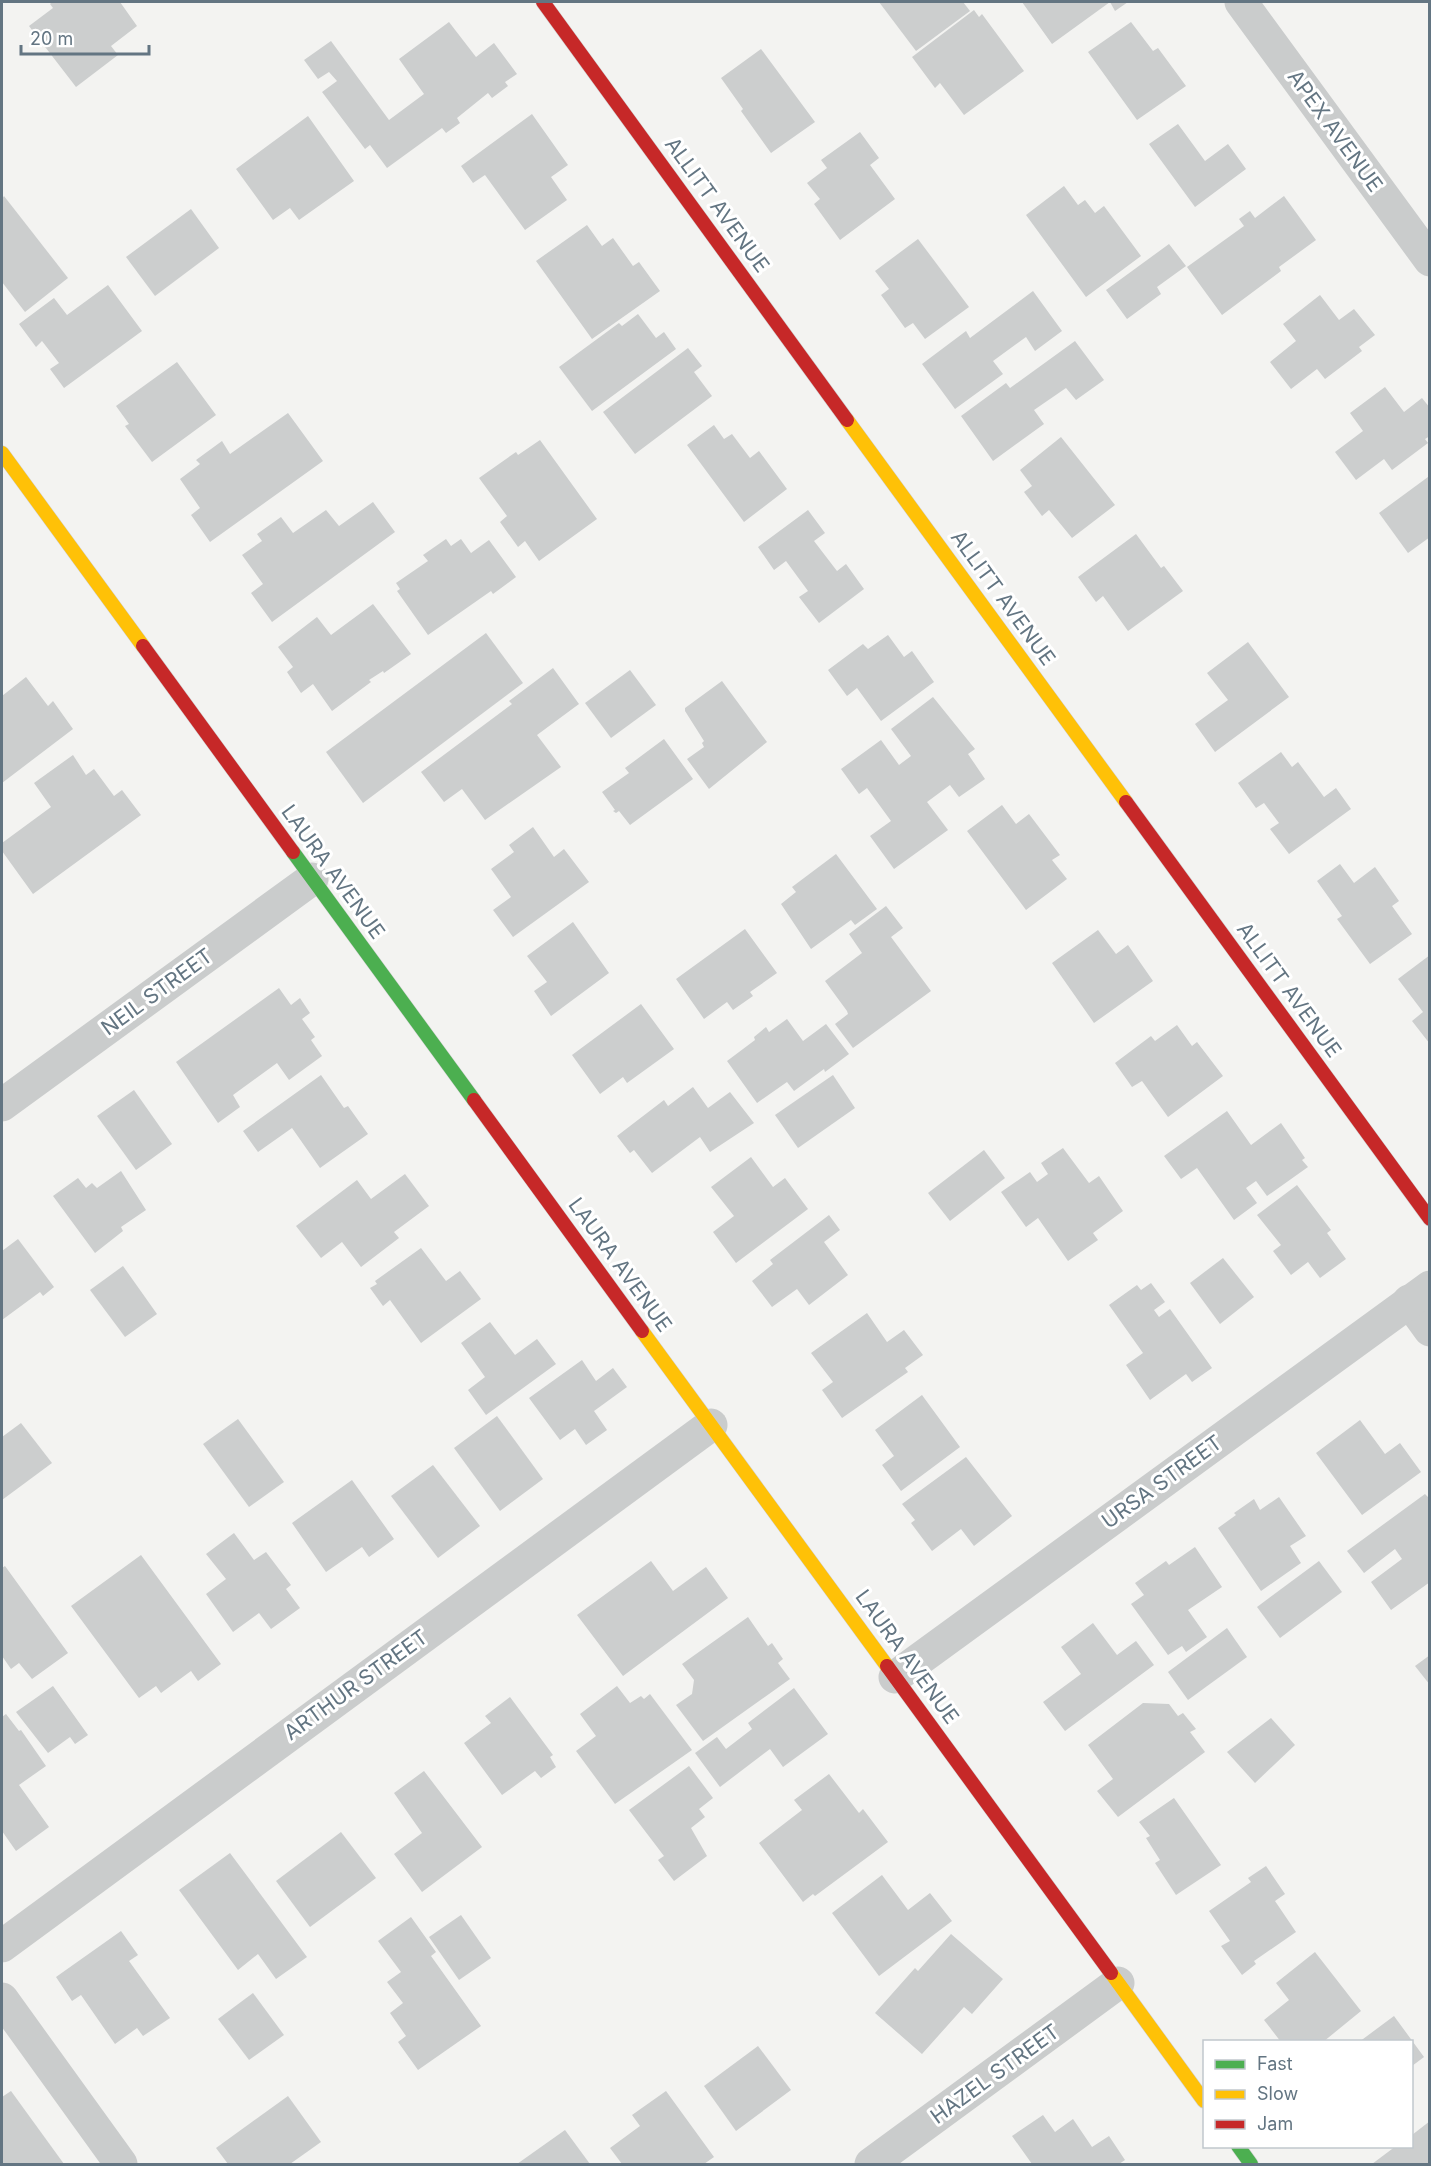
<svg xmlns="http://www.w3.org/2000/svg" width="1431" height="2166" font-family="Inter,sans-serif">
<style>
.building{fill:#cccece}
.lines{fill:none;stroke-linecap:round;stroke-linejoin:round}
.fast-casing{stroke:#d0d1d2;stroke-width:15}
.slow-casing{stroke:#d0d1d2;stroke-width:15}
.jam-casing{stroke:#d0d1d2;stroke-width:15}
.street{stroke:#cacccc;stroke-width:33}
.fast{stroke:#4caf50;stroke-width:14}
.slow{stroke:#ffc107;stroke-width:14}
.jam{stroke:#c62828;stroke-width:14}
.labels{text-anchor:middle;stroke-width:6;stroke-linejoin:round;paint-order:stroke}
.street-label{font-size:21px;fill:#637582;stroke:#fff}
</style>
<rect width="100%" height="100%" fill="#f3f3f1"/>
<!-- building -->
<g class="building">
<polygon points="52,2 120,2 137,26 111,46 118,55 76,87 29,26 53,8 50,4"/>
<polygon points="879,2 963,2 970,11 916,51"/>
<polygon points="1022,2 1128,2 1115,11 1110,2 1052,44"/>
<polygon points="974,10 979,17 982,14 1024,71 964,115 940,83 935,88 912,57"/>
<polygon points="449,22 476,57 494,43 517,74 505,82 508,86 492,98 488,93 457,118 460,123 446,133 442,128 387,168 370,145 365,149 322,92 337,81 329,72 318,79 304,60 331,41 389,120 424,94 399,59"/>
<polygon points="1131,22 1153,51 1158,48 1186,86 1137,120 1088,52"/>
<polygon points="761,49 815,122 771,153 741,111 743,109 721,78"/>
<polygon points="532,114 568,165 551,177 567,200 525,230 485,175 473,183 461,166"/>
<polygon points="308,116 354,181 299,220 290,208 273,220 236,169"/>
<polygon points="1178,124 1205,161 1228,144 1246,169 1195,207 1149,144"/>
<polygon points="860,132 879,158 870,165 895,199 840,240 814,204 820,199 807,183 827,168 821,160"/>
<polygon points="1064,186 1078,205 1085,200 1095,213 1104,206 1141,256 1086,297 1026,215"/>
<polygon points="4,196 68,278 25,312 2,282 2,199"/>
<polygon points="1284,196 1316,240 1279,267 1281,271 1222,315 1187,267 1244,226 1239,219 1250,211 1255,218"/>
<polygon points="191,209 219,248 155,296 126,257"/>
<polygon points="587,225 602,246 613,238 633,266 639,262 660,291 592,339 536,261"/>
<polygon points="918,239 969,307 925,339 913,323 905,328 881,295 889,289 875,271"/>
<polygon points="1169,244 1186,266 1157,287 1161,294 1127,319 1106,290"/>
<polygon points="108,285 142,331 64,388 50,369 59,363 42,341 36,347 19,324 54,298 67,315"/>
<polygon points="1033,291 1062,331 1035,351 1026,337 993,361 1003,374 955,409 922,364 966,331 970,338"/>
<polygon points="1320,295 1339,320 1354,309 1375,335 1359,347 1362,351 1325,379 1317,369 1291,389 1270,362 1296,341 1283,324"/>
<polygon points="638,314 656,338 664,332 676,349 592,411 559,367 619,323 622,326"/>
<polygon points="1075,341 1104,380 1076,400 1066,388 1034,410 1044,424 993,461 961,416 1006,383 1010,388"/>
<polygon points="688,348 702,366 694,372 712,396 635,454 603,412"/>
<polygon points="177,362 216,415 152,462 125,426 129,424 116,406"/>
<polygon points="1385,387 1404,412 1422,398 1430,408 1430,436 1425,439 1428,443 1392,470 1384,459 1356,480 1335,452 1363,431 1350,413"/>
<polygon points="288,413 323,461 210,542 191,515 200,508 180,479 200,464 196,460 222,441 230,454"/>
<polygon points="714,425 724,439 732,434 750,458 759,451 787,489 744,522 687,445"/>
<polygon points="1061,437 1115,505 1072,538 1049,510 1042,516 1024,492 1032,486 1020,470"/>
<polygon points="540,440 597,519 539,561 525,541 518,547 500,522 507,516 479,478 516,452 518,455"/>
<polygon points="1428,477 1430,480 1430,537 1408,553 1379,513"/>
<polygon points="373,502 395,532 272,622 251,593 263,584 242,555 262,541 257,534 281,517 293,533 326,510 339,526"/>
<polygon points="808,510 825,533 814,541 837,571 846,564 864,589 819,623 799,597 808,591 786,561 774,570 758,547"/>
<polygon points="1136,534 1161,568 1164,566 1183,591 1128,631 1103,596 1096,602 1078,577"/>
<polygon points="446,539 451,546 461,539 471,553 489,540 516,577 493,594 491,591 428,635 397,591 400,589 396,583 428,561 423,555"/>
<polygon points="373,604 411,654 384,673 383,671 369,680 371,682 332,711 313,684 301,693 287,672 293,667 278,647 317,617 331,635"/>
<polygon points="486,633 523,683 363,803 326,752"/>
<polygon points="888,635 904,657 912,651 934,682 881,721 857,688 847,696 828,670 863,644 868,649"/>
<polygon points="1248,642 1289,697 1215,752 1195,724 1228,700 1207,673"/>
<polygon points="553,668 579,704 537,735 561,767 485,820 462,789 444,802 421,772 512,704 509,701"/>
<polygon points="630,670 656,705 611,738 585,703"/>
<polygon points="26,677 48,706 53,701 73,729 2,783 2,696"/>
<polygon points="722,681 767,742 709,789 687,759 704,747 702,743 704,741 685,711 685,708"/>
<polygon points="933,697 975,749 968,754 985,779 959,797 950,785 927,802 948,830 894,869 870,836 891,821 867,788 859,794 841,769 881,740 899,765 911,756 891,729"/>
<polygon points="664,739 693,779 630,825 619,811 616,813 613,811 615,810 602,792 629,773 625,768"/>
<polygon points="1281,752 1292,767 1298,762 1324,797 1336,788 1351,809 1289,854 1270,829 1279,823 1264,803 1256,808 1238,783"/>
<polygon points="73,755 86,775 94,769 114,796 122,790 141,815 33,894 2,851 2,843 51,807 34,783"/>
<polygon points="1002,805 1016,824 1029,814 1060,855 1052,860 1067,879 1026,910 967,831"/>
<polygon points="533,827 554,857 564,849 589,882 513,937 493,910 511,897 491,869 514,852 509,845"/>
<polygon points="836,854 877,909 855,925 851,920 811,949 781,904 796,892 792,887"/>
<polygon points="1340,864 1354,883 1375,867 1399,901 1392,906 1412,934 1370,964 1337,919 1342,916 1317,881"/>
<polygon points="886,906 903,928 891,937 931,991 853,1048 835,1024 848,1014 847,1011 825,981 862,953 849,934"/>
<polygon points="573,922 609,973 551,1016 534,991 547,982 527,956"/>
<polygon points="745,929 777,973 750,992 753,996 733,1010 727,1002 704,1019 676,979"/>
<polygon points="1098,930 1116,954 1128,945 1153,981 1094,1023 1052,963"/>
<polygon points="1430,955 1430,1044 1412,1021 1423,1012 1398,979"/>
<polygon points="279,988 291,1005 300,998 310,1013 302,1019 315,1037 311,1040 322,1056 289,1080 277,1063 233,1095 240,1107 218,1123 176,1062"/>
<polygon points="641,1004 674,1049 627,1083 623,1077 600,1094 572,1055"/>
<polygon points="787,1019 803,1041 826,1024 849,1054 825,1072 824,1069 794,1091 787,1082 757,1103 727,1061 755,1040 754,1037 766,1027 769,1032"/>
<polygon points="1177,1025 1192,1046 1197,1042 1223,1076 1168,1117 1142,1081 1132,1087 1115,1063 1151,1036 1155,1041"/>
<polygon points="321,1075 344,1108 348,1106 368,1134 320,1168 292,1128 258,1152 243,1131"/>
<polygon points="833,1075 855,1108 798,1148 775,1115"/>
<polygon points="693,1087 708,1108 730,1092 754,1123 710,1152 700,1137 652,1173 634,1150 630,1153 617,1136 664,1100 668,1106"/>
<polygon points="134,1090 172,1144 136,1170 97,1116"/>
<polygon points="1227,1111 1251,1145 1281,1123 1305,1158 1302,1160 1308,1167 1267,1196 1256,1181 1246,1188 1257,1203 1234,1220 1197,1168 1181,1179 1164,1156"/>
<polygon points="1063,1148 1089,1183 1099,1176 1123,1211 1093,1233 1098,1240 1068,1261 1038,1218 1026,1227 1001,1192 1030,1172 1037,1182 1048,1174 1041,1163"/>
<polygon points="984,1150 1005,1178 950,1221 928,1193"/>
<polygon points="751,1157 773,1187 785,1178 808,1209 736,1263 713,1232 734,1216 711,1187"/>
<polygon points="121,1171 146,1210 121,1227 123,1231 95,1253 53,1196 78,1178 86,1188 92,1183 97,1188"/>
<polygon points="405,1174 429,1206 394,1232 399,1238 361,1267 342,1242 321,1258 296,1226 357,1180 371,1199"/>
<polygon points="1297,1185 1331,1230 1327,1233 1346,1259 1320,1278 1308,1262 1291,1275 1273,1251 1281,1245 1257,1215"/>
<polygon points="829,1215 840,1230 824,1242 848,1275 809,1305 797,1289 772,1307 752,1281 773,1264 770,1260"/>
<polygon points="18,1239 54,1287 43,1296 40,1292 2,1320 2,1251"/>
<polygon points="421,1248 446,1281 460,1271 481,1299 421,1343 390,1300 383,1306 370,1288 377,1284 375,1281"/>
<polygon points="1223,1258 1254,1297 1220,1324 1190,1283"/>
<polygon points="123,1266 157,1314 125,1337 90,1290"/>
<polygon points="1151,1283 1165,1302 1154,1310 1159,1317 1170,1309 1212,1368 1192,1382 1186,1374 1150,1400 1126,1365 1143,1353 1109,1305 1137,1285 1141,1290"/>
<polygon points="867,1313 887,1342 904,1330 923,1355 905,1368 908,1372 842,1418 822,1390 833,1382 811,1353"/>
<polygon points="490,1322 515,1355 537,1339 556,1364 486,1415 468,1390 485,1377 461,1343"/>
<polygon points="582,1360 596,1381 613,1368 627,1387 594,1411 607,1430 586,1445 575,1429 560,1440 529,1398"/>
<polygon points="922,1395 960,1447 901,1491 882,1465 894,1456 875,1430"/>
<polygon points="497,1416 543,1479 500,1511 454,1448"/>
<polygon points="238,1419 284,1482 249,1507 203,1444"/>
<polygon points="1360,1420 1385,1454 1400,1443 1421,1472 1362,1515 1316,1453"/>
<polygon points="21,1423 52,1463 2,1500 2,1437"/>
<polygon points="966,1457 1012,1516 974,1546 961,1529 932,1551 911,1523 915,1520 902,1504"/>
<polygon points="433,1465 480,1526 438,1558 391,1496"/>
<polygon points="352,1480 394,1539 369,1557 362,1547 326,1572 292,1523"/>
<polygon points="1425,1494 1430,1499 1430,1582 1391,1610 1371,1582 1402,1559 1395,1549 1364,1573 1347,1551"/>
<polygon points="1279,1497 1306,1536 1290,1546 1301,1563 1261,1591 1218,1528 1236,1515 1234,1513 1254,1499 1260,1510"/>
<polygon points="234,1533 254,1560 266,1552 291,1585 286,1589 300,1608 271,1629 259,1613 233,1632 206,1594 226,1579 206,1554"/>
<polygon points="1195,1547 1222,1587 1188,1610 1207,1637 1186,1652 1182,1646 1168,1655 1131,1604 1144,1595 1135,1583 1166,1561 1169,1565"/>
<polygon points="141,1555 221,1664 198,1681 191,1671 161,1693 156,1686 139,1698 71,1606"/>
<polygon points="651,1561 673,1591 706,1567 728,1598 623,1676 577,1615"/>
<polygon points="1319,1561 1342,1592 1280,1638 1257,1607"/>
<polygon points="5,1566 68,1653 32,1679 19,1663 11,1669 2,1656 2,1568"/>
<polygon points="748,1617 768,1646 772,1643 783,1659 778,1663 790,1679 703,1741 676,1705 692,1694 694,1680 682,1664"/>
<polygon points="1093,1623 1117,1655 1136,1641 1154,1665 1065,1731 1043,1702 1081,1674 1061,1647"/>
<polygon points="1227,1628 1247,1657 1188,1700 1168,1672"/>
<polygon points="1430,1655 1430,1685 1415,1666"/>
<polygon points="53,1686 88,1735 75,1744 70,1737 48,1753 16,1712"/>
<polygon points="617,1686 630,1703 641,1696 644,1699 650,1694 692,1750 615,1804 576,1751 596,1736 580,1714"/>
<polygon points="794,1688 828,1734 783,1767 770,1749 720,1787 695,1753 717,1737 726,1749 752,1729 748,1723"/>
<polygon points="510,1697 553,1755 550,1757 556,1767 541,1778 535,1771 502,1795 464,1743 491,1723 485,1716"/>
<polygon points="1143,1703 1169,1704 1178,1716 1183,1713 1196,1729 1190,1732 1205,1752 1118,1817 1097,1791 1113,1779 1088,1745"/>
<polygon points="6,1714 19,1731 21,1730 46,1766 19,1785 49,1827 16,1851 2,1831 2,1717"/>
<polygon points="1271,1718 1295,1745 1255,1783 1227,1752"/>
<polygon points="689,1766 713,1798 699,1809 705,1817 691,1828 707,1856 674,1881 658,1860 664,1856 629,1810"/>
<polygon points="424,1771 482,1847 422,1892 394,1854 422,1833 394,1793"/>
<polygon points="829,1774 859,1813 863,1809 888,1842 815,1896 813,1894 803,1902 759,1843 802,1810 794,1800"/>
<polygon points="1174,1798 1221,1865 1176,1895 1155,1863 1160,1860 1146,1838 1150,1836 1139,1822"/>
<polygon points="341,1832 376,1878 310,1927 276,1881"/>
<polygon points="230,1853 307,1957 276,1979 258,1954 238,1970 179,1890"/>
<polygon points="1266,1866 1285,1894 1275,1901 1296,1932 1254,1961 1256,1964 1242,1975 1221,1946 1230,1941 1209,1911 1251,1882 1248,1878"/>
<polygon points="882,1875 908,1910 930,1893 952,1921 879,1976 832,1913"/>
<polygon points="461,1915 491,1958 459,1980 429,1937"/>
<polygon points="411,1917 436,1952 431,1956 481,2026 418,2070 398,2042 406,2036 390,2013 403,2003 387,1982 401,1972 378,1941"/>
<polygon points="121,1931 138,1955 129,1961 170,2018 143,2036 137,2028 115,2044 81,1995 72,2001 56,1977"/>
<polygon points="951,1934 1003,1979 972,2014 964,2007 922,2054 875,2013 915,1968 918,1971"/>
<polygon points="1315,1952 1361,2011 1323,2042 1281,2042 1264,2020 1289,2000 1276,1983"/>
<polygon points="253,1993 284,2035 249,2060 218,2019"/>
<polygon points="1394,2016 1424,2057 1412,2066 1412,2042 1359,2042"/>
<polygon points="758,2046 791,2090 736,2131 704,2086"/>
<polygon points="11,2091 64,2164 2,2164 2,2097"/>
<polygon points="666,2091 714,2157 704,2164 622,2164 610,2148 640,2126 632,2115"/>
<polygon points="288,2096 321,2142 290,2164 228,2164 216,2148"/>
<polygon points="1043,2115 1055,2132 1073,2119 1092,2147 1109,2136 1125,2160 1119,2164 1032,2164 1012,2136"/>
<polygon points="1430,2121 1430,2164 1372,2164 1396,2146 1412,2146 1412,2135"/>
<polygon points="565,2130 590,2164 517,2164"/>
</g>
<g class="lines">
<!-- fast casing -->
<g class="fast-casing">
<g id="fast">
<polyline points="293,852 474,1100"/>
<polyline points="1238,2146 1251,2164"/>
</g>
</g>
<!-- slow casing -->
<g class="slow-casing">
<g id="slow">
<polyline points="847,420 1126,802"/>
<polyline points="2,453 143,646"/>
<polyline points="642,1331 887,1666"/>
<polyline points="1111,1973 1204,2101"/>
</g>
</g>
<!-- jam casing -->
<g class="jam-casing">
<g id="jam">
<polyline points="543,2 847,420"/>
<polyline points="143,646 293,852"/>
<polyline points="1126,802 1430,1219"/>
<polyline points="474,1100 642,1331"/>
<polyline points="887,1666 1111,1973"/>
</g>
</g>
<!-- street -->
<g class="street">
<polyline points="1241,2 1430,260"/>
<polyline points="2,1105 312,879"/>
<polyline points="1409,1301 1430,1330"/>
<polyline points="895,1677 1430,1287"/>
<polyline points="2,1946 711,1425"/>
<polyline points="2,1999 121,2164"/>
<polyline points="871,2164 1118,1983"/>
</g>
<!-- fast -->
<use href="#fast" class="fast"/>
<!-- slow -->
<use href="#slow" class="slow"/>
<!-- jam -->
<use href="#jam" class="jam"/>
</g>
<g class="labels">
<!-- street labels -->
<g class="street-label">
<text transform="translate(1335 131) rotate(54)" y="7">APEX AVENUE</text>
<text transform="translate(717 205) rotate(54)" y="7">ALLITT AVENUE</text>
<text transform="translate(1003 598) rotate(54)" y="7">ALLITT AVENUE</text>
<text transform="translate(333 872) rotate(54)" y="7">LAURA AVENUE</text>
<text transform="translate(1289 990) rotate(54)" y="7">ALLITT AVENUE</text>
<text transform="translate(157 992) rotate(-36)" y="7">NEIL STREET</text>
<text transform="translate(620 1265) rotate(54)" y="7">LAURA AVENUE</text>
<text transform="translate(1162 1482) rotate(-36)" y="7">URSA STREET</text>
<text transform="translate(907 1657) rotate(54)" y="7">LAURA AVENUE</text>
<text transform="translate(356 1685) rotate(-36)" y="7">ARTHUR STREET</text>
<text transform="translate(995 2074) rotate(-36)" y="7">HAZEL STREET</text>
</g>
</g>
<!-- border -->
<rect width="1431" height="2166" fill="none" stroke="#637582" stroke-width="6"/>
<!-- legend -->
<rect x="1203" y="2040" width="210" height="108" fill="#ffffff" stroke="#c1c8cd" stroke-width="1.5"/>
<rect x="1215" y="2060" width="30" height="9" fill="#4caf50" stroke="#c1c8cd" stroke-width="1.5"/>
<text x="1257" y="2070" font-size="18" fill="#637582">Fast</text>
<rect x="1215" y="2090" width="30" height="9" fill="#ffc107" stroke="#c1c8cd" stroke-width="1.5"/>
<text x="1257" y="2100" font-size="18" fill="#637582">Slow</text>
<rect x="1215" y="2120" width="30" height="9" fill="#c62828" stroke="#c1c8cd" stroke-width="1.5"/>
<text x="1257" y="2130" font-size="18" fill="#637582">Jam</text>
<!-- scale -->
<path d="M21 45v9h128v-9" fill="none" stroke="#637582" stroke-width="3"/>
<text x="30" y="45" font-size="18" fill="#637582" stroke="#ffffff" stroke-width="4.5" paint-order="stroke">20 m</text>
</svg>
